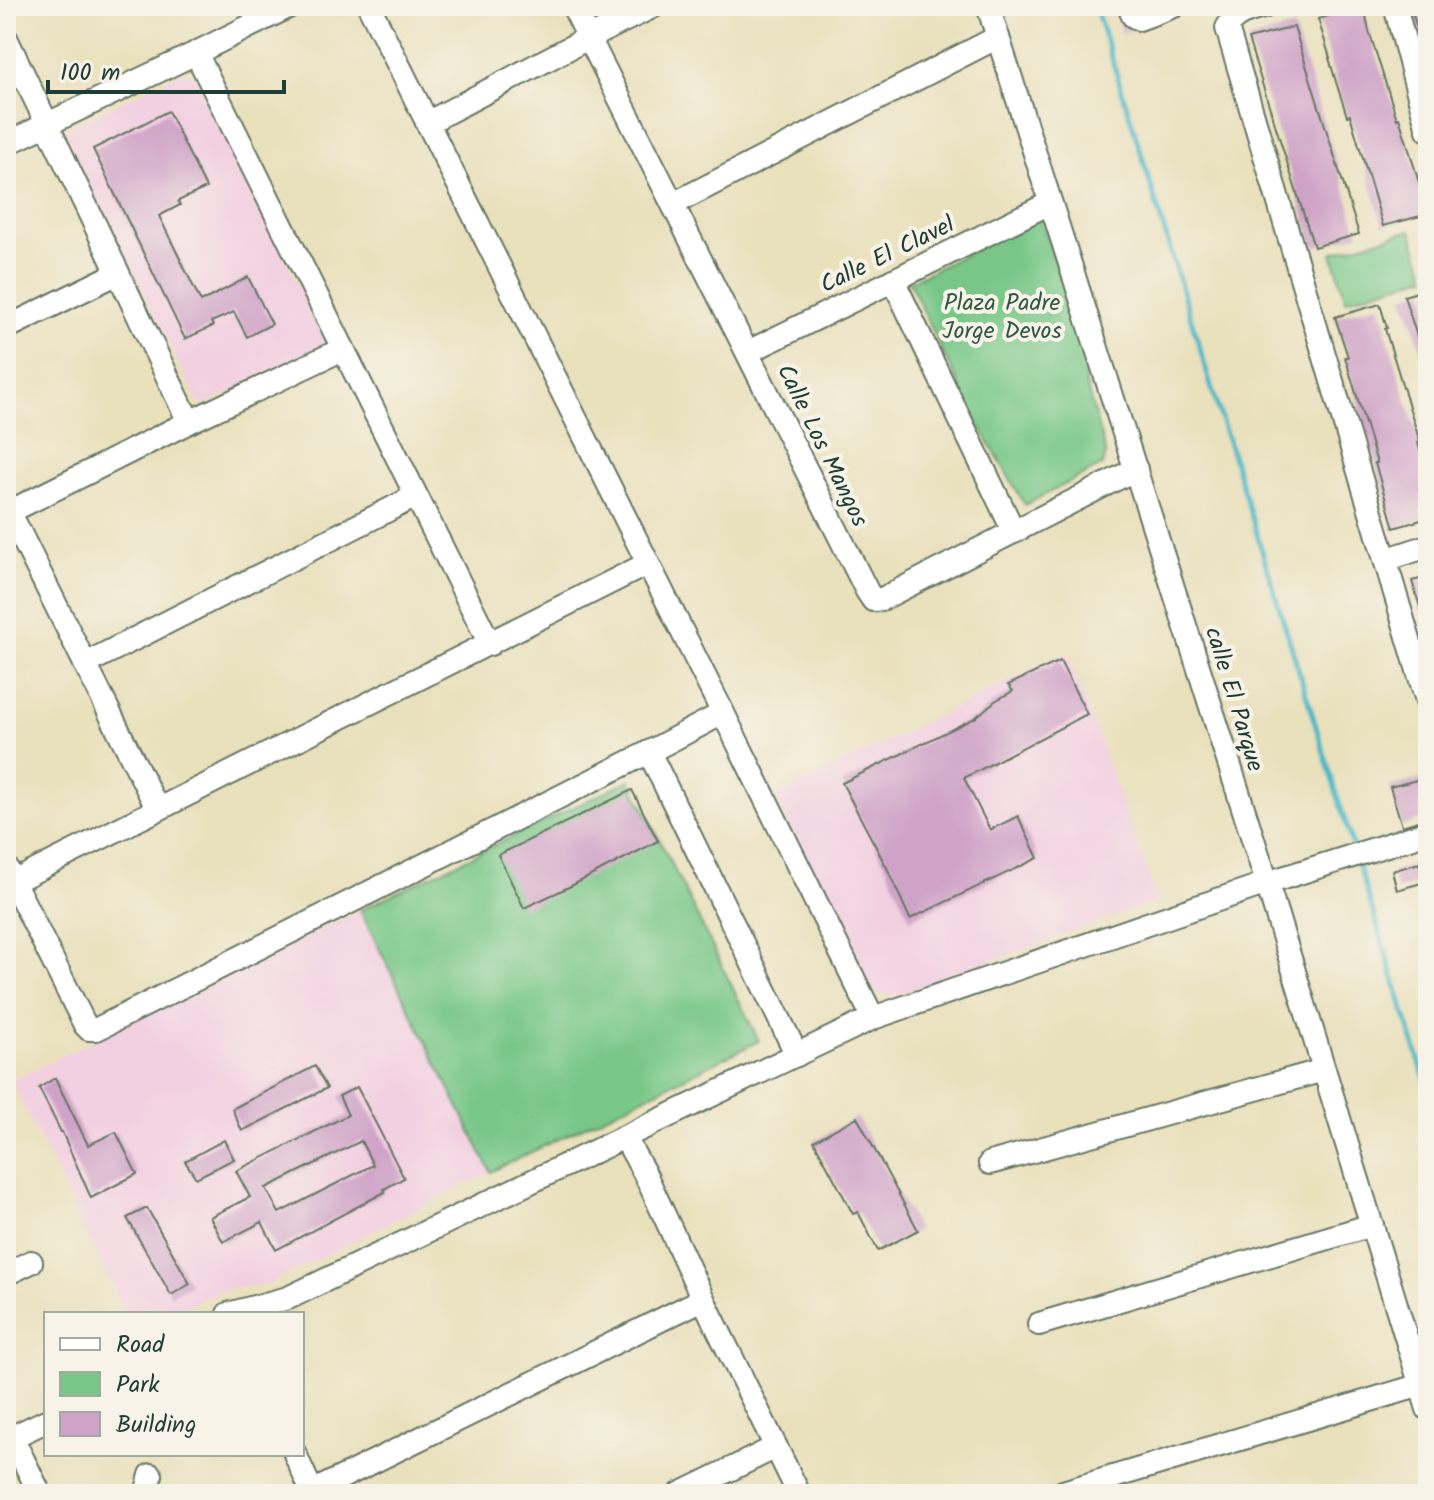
<svg xmlns="http://www.w3.org/2000/svg" width="1434" height="1500" font-family="Kalam,sans-serif">
<style>
.built{fill:#f2cfe1}
.industrial{fill:#cfbdcf}
.green{fill:#78c788;stroke:#4c825e;stroke-width:2}
.lines{fill:none;stroke-linecap:round;stroke-linejoin:round}
.stream{stroke:#4bb8c6;stroke-width:5}
.building{fill:#cfa3c7;fill-rule:evenodd}
.minor-casing{stroke:#667664;stroke-width:26}
.minor{stroke:#fff;stroke-width:22}
.labels{text-anchor:middle;stroke-width:8;stroke-linejoin:round;paint-order:stroke}
.street-label{font-size:24px;fill:#1f3d34;stroke:#f7f3e8}
.park-label{font-size:24px;fill:#315945;stroke:#f7f3e8}
</style>
<rect width="100%" height="100%" fill="#f7f3e8"/>
<filter id="ink" filterUnits="userSpaceOnUse"><feTurbulence type="fractalNoise" baseFrequency=".0125" numOctaves="2"/><feDisplacementMap in="SourceGraphic" scale="16" xChannelSelector="R" yChannelSelector="G"/><feConvolveMatrix kernelMatrix="1 2 1 2 8 2 1 2 1" color-interpolation-filters="sRGB"/></filter>
<filter id="wash" filterUnits="userSpaceOnUse"><feTurbulence type="fractalNoise" baseFrequency=".006" numOctaves="4" result="noise"/><feDisplacementMap in="SourceGraphic" scale="32" xChannelSelector="R" yChannelSelector="G"/><feGaussianBlur stdDeviation="1.8" result="paint"/><feColorMatrix in="noise" values="0 0 0 0 0 0 0 0 0 0 0 0 0 0 0 0 0 1.4 0 .05"/><feComposite in="paint" operator="in"/></filter>
<g filter="url(#wash)">
<rect width="100%" height="100%" fill="#e9e0bc"/>
<!-- built -->
<g class="built">
<polygon points="188,73 195,78 326,340 321,350 200,406 62,131 179,74"/>
<polygon points="1067,652 1158,901 893,996 876,993 863,981 775,797"/>
<polygon points="360,910 491,1172 268,1284 218,1291 171,1314 126,1314 11,1081"/>
</g>
<!-- industrial -->
<polygon class="industrial" points="1113,6 1208,6 1122,33"/>
<!-- green -->
<g class="green">
<polygon points="1039,218 1044,228 1092,372 1084,377 1106,454 1103,465 1025,505 979,426 909,282"/>
<polygon points="1411,230 1426,276 1346,300 1332,253"/>
<polygon points="630,780 759,1041 491,1172 360,910"/>
</g>
<g class="lines">
<!-- stream -->
<g class="stream">
<polyline points="1095,6 1129,113 1209,379 1354,850"/>
<polyline points="1357,860 1428,1089"/>
</g>
</g>
<g id="blocks">
<!-- building -->
<g class="building">
<polygon points="1364,6 1369,31 1397,119 1399,118 1407,143 1428,212 1428,214 1383,226 1350,115 1347,116 1336,82 1329,58 1330,58 1318,19"/>
<polygon points="1410,6 1428,6 1428,52 1425,52"/>
<polygon points="1294,27 1359,234 1314,247 1248,39"/>
<polygon points="168,111 206,188 178,201 180,205 159,216 201,302 248,277 272,324 247,337 234,312 211,322 213,326 185,339 93,149"/>
<polygon points="1424,290 1428,304 1428,360 1425,361 1404,296"/>
<polygon points="1380,304 1387,328 1385,329 1420,442 1418,443 1428,477 1428,518 1394,528 1375,463 1377,463 1345,357 1348,357 1335,317"/>
<polygon points="1428,577 1428,622 1425,623 1412,581"/>
<polygon points="1060,661 1087,714 964,778 990,830 1018,816 1038,858 910,919 887,868 842,783 975,718 995,701 1013,691 1008,685"/>
<polygon points="1428,777 1428,818 1402,826 1390,787"/>
<polygon points="632,790 658,841 571,886 524,908 498,855"/>
<polygon points="1419,863 1425,882 1397,890 1392,871"/>
<polygon points="315,1066 327,1088 242,1131 232,1109"/>
<polygon points="55,1078 88,1145 116,1132 137,1174 91,1198 62,1132 61,1132 39,1088"/>
<path d="M357 1087 404 1178 384 1189 385 1192 276 1250 262 1222 223 1242 210 1217 250 1197 236 1171 348 1115 339 1096ZM361 1141 373 1165 279 1213 266 1188Z"/>
<polygon points="857,1117 918,1230 878,1251 858,1212 853,1214 814,1141"/>
<polygon points="224,1140 234,1159 196,1178 185,1161"/>
<polygon points="147,1208 190,1284 171,1295 127,1218"/>
</g>
</g>
</g>
<g filter="url(#ink)">
<use href="#blocks" fill-opacity="0" stroke="#667664" stroke-width="2"/>
<g class="lines">
<!-- minor casing -->
<g class="minor-casing">
<g id="minor">
<polyline points="369,6 723,713 873,1018"/>
<polyline points="573,6 867,591 873,600 882,599 1136,469"/>
<polyline points="988,6 1267,883 1428,1409"/>
<polyline points="1129,6 1133,16 1139,19 1174,6"/>
<path d="M1266 6C1251 11 1235 12 1227 28L1428 704"/>
<polyline points="1395,6 1428,130"/>
<polyline points="6,38 189,422"/>
<polyline points="196,53 490,644"/>
<polyline points="427,123 588,38 654,6"/>
<polyline points="6,144 196,53 290,6"/>
<polyline points="673,204 998,37"/>
<polyline points="893,280 1014,532"/>
<polyline points="6,328 118,273"/>
<polyline points="748,352 1050,203"/>
<polyline points="6,505 157,808"/>
<polyline points="9,512 189,422 343,349"/>
<polyline points="1385,560 1428,546"/>
<polyline points="85,664 416,496"/>
<polyline points="649,752 797,1055"/>
<polyline points="6,867 85,1025 89,1029 97,1029 649,752 723,713"/>
<polyline points="13,882 647,564"/>
<polyline points="625,1138 646,1176 703,1299 799,1494"/>
<polyline points="990,1163 1324,1070"/>
<polyline points="6,1274 31,1262"/>
<polyline points="228,1314 288,1298 873,1018 1267,883 1428,832"/>
<polyline points="1039,1324 1372,1225"/>
<polyline points="12,1437 40,1494"/>
<polyline points="6,1440 46,1421"/>
<polyline points="295,1454 313,1494"/>
<polyline points="312,1492 703,1299"/>
<polyline points="1063,1492 1421,1385"/>
<polyline points="146,1494 151,1475"/>
<polyline points="680,1494 776,1447"/>
</g>
</g>
<!-- minor -->
<use href="#minor" class="minor"/>
</g>
</g>
<g class="labels">
<!-- street labels -->
<g class="street-label">
<text transform="translate(887 254) rotate(-26)" y="8">Calle El Clavel</text>
<text transform="translate(823 445) rotate(64)" y="8">Calle Los Mangos</text>
<text transform="translate(1235 699) rotate(73)" y="8">calle El Parque</text>
</g>
<!-- park labels -->
<g class="park-label">
<text x="1002" y="310">Plaza Padre<tspan x="1002" dy="28">Jorge Devos</tspan></text>
</g>
</g>
<!-- margin -->
<rect width="1434" height="1500" fill="none" stroke="#f7f3e8" stroke-width="32"/>
<!-- legend -->
<rect x="44" y="1312" width="260" height="144" fill="#f7f3e8" stroke="#a1aaa0" stroke-width="2"/>
<rect x="60" y="1338" width="40" height="12" fill="#ffffff" stroke="#a1aaa0" stroke-width="2"/>
<text x="116" y="1352" font-size="24" fill="#1f3d34">Road</text>
<rect x="60" y="1372" width="40" height="24" fill="#78c788" stroke="#a1aaa0" stroke-width="2"/>
<text x="116" y="1392" font-size="24" fill="#1f3d34">Park</text>
<rect x="60" y="1412" width="40" height="24" fill="#cfa3c7" stroke="#a1aaa0" stroke-width="2"/>
<text x="116" y="1432" font-size="24" fill="#1f3d34">Building</text>
<!-- scale -->
<path d="M48 80v12h236v-12" fill="none" stroke="#1f3d34" stroke-width="4"/>
<text x="60" y="80" font-size="24" fill="#1f3d34" stroke="#f7f3e8" stroke-width="6" paint-order="stroke">100 m</text>
</svg>
